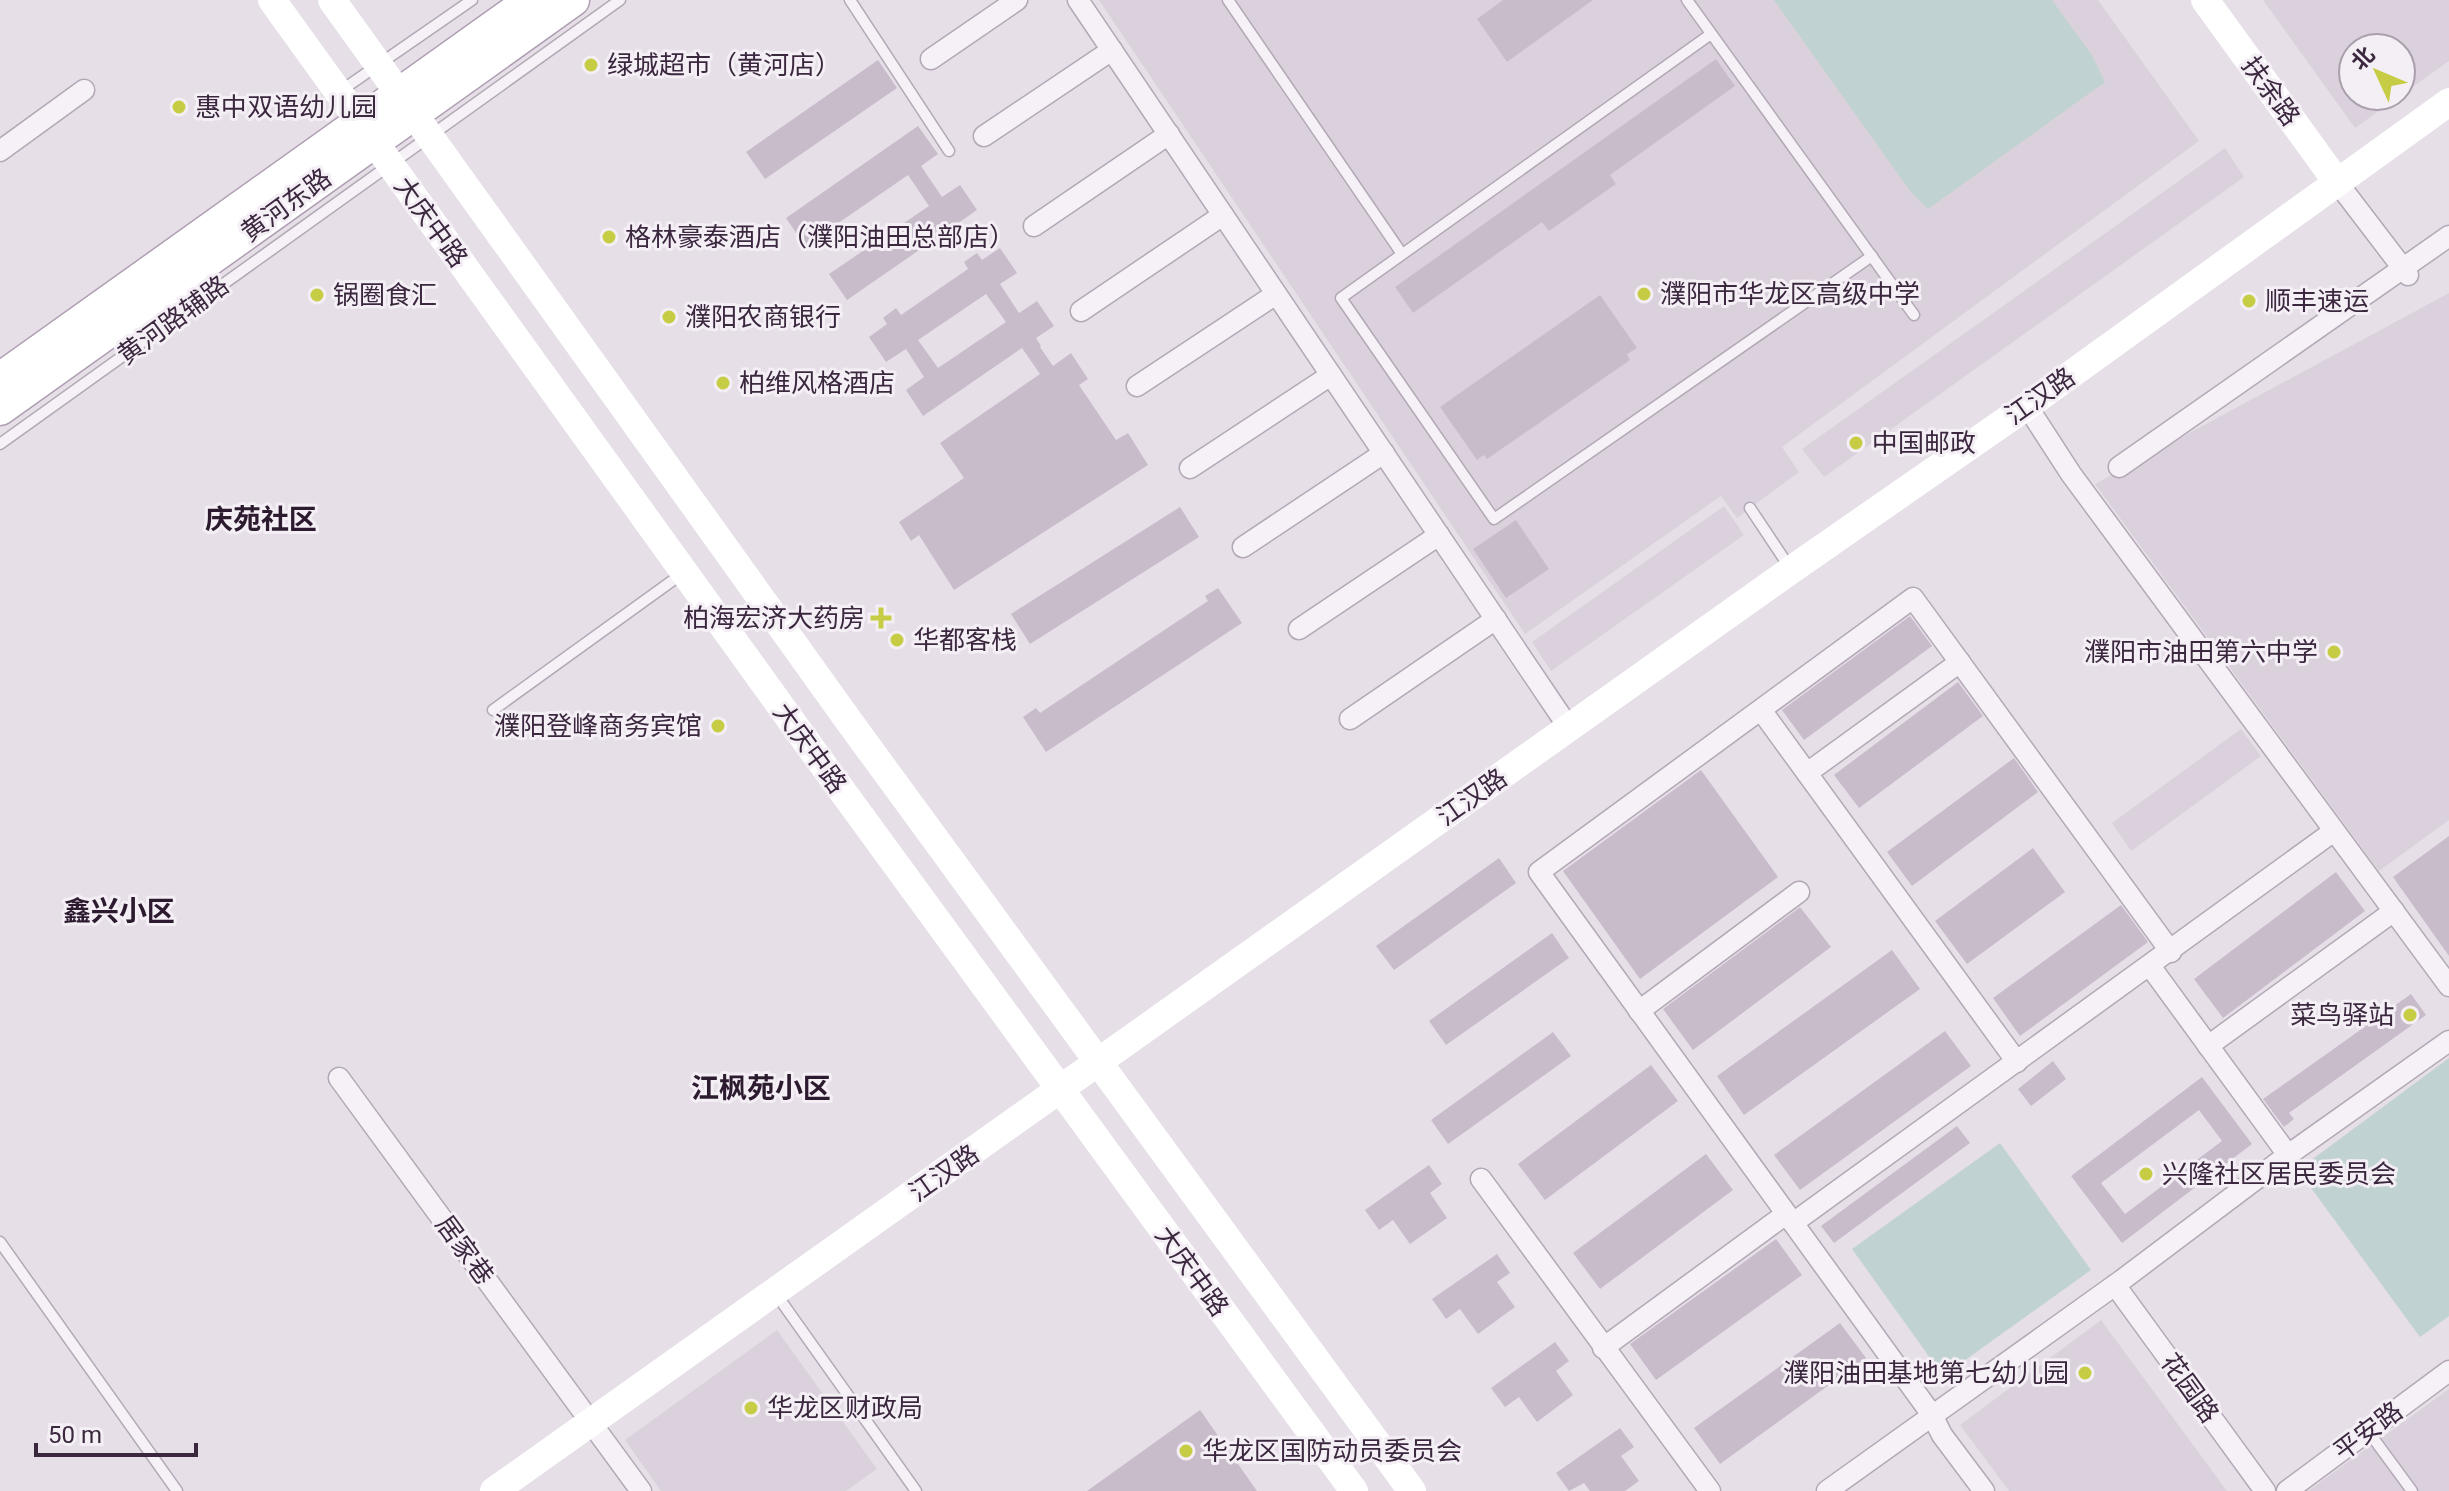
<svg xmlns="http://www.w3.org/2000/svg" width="2449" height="1491" font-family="Roboto,'Noto Sans SC',sans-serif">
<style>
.built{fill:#dbd1dd}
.green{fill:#c0d2d1}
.building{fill:#c8bccb;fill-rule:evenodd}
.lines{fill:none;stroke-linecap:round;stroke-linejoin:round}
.lane-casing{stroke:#b3a8b5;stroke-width:13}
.street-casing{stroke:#b3a8b5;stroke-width:23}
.primary-casing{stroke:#af9eb3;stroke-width:35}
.lane{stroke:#f5f1f6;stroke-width:10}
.street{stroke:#f5f1f6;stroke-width:20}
.secondary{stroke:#fff;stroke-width:28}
.primary{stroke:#fff;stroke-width:32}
.poi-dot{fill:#c6cd44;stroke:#f4eef5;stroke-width:3}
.labels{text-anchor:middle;stroke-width:6;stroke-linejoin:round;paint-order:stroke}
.poi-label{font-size:26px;fill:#3b283f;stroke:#f4eef5;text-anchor:start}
.street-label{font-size:26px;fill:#3b283f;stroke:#f4eef5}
.neighbourhood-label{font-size:28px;font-weight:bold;fill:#2c1a2f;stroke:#f4eef5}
</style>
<rect width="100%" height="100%" fill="#e6dfe8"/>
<!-- built -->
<g class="built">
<polygon points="1099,0 2098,0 2199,141 1782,447 1799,472 1737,518 1721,496 1525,634"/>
<polygon points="2263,0 2449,0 2449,61 2401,95 2401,48 2353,48 2353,96 2400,96 2355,128"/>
<polygon points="2225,148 2244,177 1824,477 1802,449"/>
<polygon points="2449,293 2449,820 2379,871 2095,484"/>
<polygon points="1724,506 1744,535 1551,671 1532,642"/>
<polygon points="2241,729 2261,756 2131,851 2112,823"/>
<polygon points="2101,1320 2227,1491 2009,1491 1960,1425"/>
<polygon points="777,1330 877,1469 846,1491 661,1491 625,1440"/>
<polygon points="2449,1389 2449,1491 2308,1491"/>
</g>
<!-- green -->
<g class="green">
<polygon points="1774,0 2052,0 2093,57 2105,82 1928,209 1910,191"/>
<polygon points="2449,1058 2449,1316 2420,1337 2298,1170"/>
<polygon points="2000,1143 2091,1270 1943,1376 1852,1249"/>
</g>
<!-- building -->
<g class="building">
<polygon points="1503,0 1593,0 1507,62 1477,19"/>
<polygon points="1716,59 1735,86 1610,175 1616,184 1549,231 1542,222 1413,313 1395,287"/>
<polygon points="878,60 897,88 765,179 746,152"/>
<polygon points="918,126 938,154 921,166 942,197 960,185 977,210 847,300 829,274 929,206 908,175 805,246 786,218"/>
<path d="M1000 248 1017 273 1000 284 1019 313 1037 301 1054 326 1036 338 1041 346 1040 347 1053 366 1071 353 1088 379 1079 385 1116 440 1128 433 1148 465 954 590 919 535 911 541 899 522 964 478 940 443 1040 374 1022 348 923 416 906 390 924 377 906 349 886 362 869 337 887 324 883 318 896 308 901 315 968 269 964 262 977 253 982 260ZM986 294 1006 322 938 368 918 340Z"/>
<polygon points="1600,295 1637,348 1627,354 1630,360 1487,459 1484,455 1477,460 1440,407"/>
<polygon points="1180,507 1199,537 1030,644 1011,614"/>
<polygon points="1516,520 1549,569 1506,598 1473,549"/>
<polygon points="1218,588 1242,623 1046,752 1023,717 1036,708 1040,713 1208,601 1205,596"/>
<polygon points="1910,616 1932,646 1804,740 1782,710"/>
<polygon points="1958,682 1983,716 1859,808 1834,775"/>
<polygon points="2014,758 2038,792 1912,886 1887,852"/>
<polygon points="1701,770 1778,877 1640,979 1563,871"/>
<polygon points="2449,836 2449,956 2393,877"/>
<polygon points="2033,848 2065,892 1967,964 1935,921"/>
<polygon points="1499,858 1516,883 1394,970 1376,946"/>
<polygon points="2336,872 2365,911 2223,1018 2194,979"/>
<polygon points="2121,905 2148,942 2020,1036 1993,998"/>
<polygon points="1800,907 1831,947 1693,1050 1663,1009"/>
<polygon points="1552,933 1569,958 1446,1045 1429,1021"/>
<polygon points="1892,950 1920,989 1744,1115 1717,1076"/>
<polygon points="2411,994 2426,1015 2289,1113 2294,1119 2284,1127 2263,1099"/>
<polygon points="1945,1031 1971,1066 1800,1190 1774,1155"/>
<polygon points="1553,1032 1571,1056 1448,1144 1431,1120"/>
<polygon points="2053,1061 2066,1079 2031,1106 2018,1089"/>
<polygon points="1651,1065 1678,1101 1545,1200 1518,1164"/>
<path d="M2202 1077 2252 1144 2122 1243 2071 1176ZM2199 1110 2222 1141 2125 1214 2101 1183Z"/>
<polygon points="1957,1126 1970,1143 1834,1243 1821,1226"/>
<polygon points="1706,1154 1733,1190 1600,1289 1573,1253"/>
<polygon points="1429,1165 1442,1184 1430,1193 1447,1218 1410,1244 1393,1220 1379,1230 1365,1210"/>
<polygon points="1776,1239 1802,1275 1656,1380 1630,1344"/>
<polygon points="1497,1254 1510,1273 1497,1282 1515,1307 1478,1334 1460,1309 1446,1319 1432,1299"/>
<polygon points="1840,1323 1866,1358 1720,1464 1694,1428"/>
<polygon points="1555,1342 1569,1361 1556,1371 1573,1395 1537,1422 1519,1397 1505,1407 1491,1388"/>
<polygon points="1200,1410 1257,1491 1087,1491"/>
<polygon points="1620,1428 1634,1447 1621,1456 1639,1481 1625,1491 1590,1491 1584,1483 1569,1491 1556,1473"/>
</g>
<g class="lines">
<!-- lane casing -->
<g class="lane-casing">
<g id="lane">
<polyline points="850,0 949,151"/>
<polyline points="1228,0 1402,254"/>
<polyline points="1687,0 1914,315"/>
<polyline points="1711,34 1341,298 1494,519 1872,256"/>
<polyline points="339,92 472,0"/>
<polyline points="0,444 620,0"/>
<polyline points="1750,508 1790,568"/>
<polyline points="493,710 683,573"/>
<polyline points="0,1242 177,1491"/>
<polyline points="776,1294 916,1491"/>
<polyline points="2368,1431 2412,1491"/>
</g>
</g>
<!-- street casing -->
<g class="street-casing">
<g id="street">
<polyline points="1078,0 1569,728"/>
<polyline points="931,59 1017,0"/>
<polyline points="984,136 1112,50"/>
<polyline points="0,151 84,90"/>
<polyline points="2337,182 2408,275"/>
<polyline points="1034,226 1169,134"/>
<polyline points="1081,311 1223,215"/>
<polyline points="1137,386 1276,294"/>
<polyline points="2027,406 2071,474 2449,986"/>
<polyline points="2119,467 2449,236"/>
<polyline points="1190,468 1331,375"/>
<polyline points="1243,547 1384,453"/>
<polyline points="1299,629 1439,535"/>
<polyline points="1761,710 2017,1062"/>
<polyline points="1350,719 1496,619"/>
<polyline points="1807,773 1960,662"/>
<polyline points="2150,966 2288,1155"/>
<polyline points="1639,1011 1799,892"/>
<polyline points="2208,1046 2394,911"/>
<polyline points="339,1078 641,1491"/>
<polyline points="1481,1179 1710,1491"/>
<polyline points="1793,1223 2334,831"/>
<polyline points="2115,1285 2265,1491"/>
<polyline points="1603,1348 1786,1214"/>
<polyline points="1827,1491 2122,1280 2288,1155 2449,1041"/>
<polyline points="1984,1491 1942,1435 1932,1415 1539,872 1913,598 2171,952"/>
<polyline points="2287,1491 2449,1371"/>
</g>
</g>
<!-- primary casing -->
<g class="primary-casing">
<g id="primary">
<polyline points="0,379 531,0"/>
<polyline points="0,409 573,0"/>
</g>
</g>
<!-- lane -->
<use href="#lane" class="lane"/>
<!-- street -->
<use href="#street" class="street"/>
<!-- secondary -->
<g class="secondary">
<polyline points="272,0 813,751 1354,1491"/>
<polyline points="332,0 851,724 1412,1491"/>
<polyline points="2205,0 2337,182"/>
<polyline points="494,1491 1791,570 2027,406 2449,102"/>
</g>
<!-- primary -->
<use href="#primary" class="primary"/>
</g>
<!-- markers -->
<g class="poi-dot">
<circle cx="591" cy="65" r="8"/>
<circle cx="179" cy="107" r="8"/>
<circle cx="609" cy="237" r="8"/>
<circle cx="1644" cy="294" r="8"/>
<circle cx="317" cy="295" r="8"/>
<circle cx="2249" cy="301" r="8"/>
<circle cx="669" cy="317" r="8"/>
<circle cx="723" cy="383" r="8"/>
<circle cx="1856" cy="443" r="8"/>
<path d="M877 606h8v8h8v8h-8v8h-8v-8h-8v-8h8z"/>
<circle cx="897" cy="640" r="8"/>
<circle cx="2334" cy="652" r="8"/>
<circle cx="718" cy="726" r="8"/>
<circle cx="2410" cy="1015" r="8"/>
<circle cx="2146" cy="1174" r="8"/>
<circle cx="2085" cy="1373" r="8"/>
<circle cx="751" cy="1408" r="8"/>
<circle cx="1186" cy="1451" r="8"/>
</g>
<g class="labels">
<!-- poi labels -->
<g class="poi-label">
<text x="607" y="74">绿城超市（黄河店）</text>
<text x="195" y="116">惠中双语幼儿园</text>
<text x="625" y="246">格林豪泰酒店（濮阳油田总部店）</text>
<text x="1660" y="303">濮阳市华龙区高级中学</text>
<text x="333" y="304">锅圈食汇</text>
<text x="2265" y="310">顺丰速运</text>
<text x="685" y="326">濮阳农商银行</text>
<text x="739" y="392">柏维风格酒店</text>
<text x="1872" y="452">中国邮政</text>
<text x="865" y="627" text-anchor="end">柏海宏济大药房</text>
<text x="913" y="649">华都客栈</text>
<text x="2318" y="661" text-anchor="end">濮阳市油田第六中学</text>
<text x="702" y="735" text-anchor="end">濮阳登峰商务宾馆</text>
<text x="2394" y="1024" text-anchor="end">菜鸟驿站</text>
<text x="2162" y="1183">兴隆社区居民委员会</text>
<text x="2069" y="1382" text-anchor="end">濮阳油田基地第七幼儿园</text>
<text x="767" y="1417">华龙区财政局</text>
<text x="1202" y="1460">华龙区国防动员委员会</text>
</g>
<!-- street labels -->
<g class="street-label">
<text transform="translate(2271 91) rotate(54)" y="9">扶余路</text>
<text transform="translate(286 205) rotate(-36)" y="9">黄河东路</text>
<text transform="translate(431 222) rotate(54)" y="9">大庆中路</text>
<text transform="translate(173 320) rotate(-36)" y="9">黄河路辅路</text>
<text transform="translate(2040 396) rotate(-35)" y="9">江汉路</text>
<text transform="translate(810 748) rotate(54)" y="9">大庆中路</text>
<text transform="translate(1472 797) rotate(-35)" y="9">江汉路</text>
<text transform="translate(944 1173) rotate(-35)" y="9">江汉路</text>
<text transform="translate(465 1250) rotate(54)" y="9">居家巷</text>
<text transform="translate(1192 1271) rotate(54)" y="9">大庆中路</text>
<text transform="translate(2190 1388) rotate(54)" y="9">花园路</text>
<text transform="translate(2368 1431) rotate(-37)" y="9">平安路</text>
</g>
<!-- neighbourhood labels -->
<g class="neighbourhood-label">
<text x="261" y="529">庆苑社区</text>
<text x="119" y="921">鑫兴小区</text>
<text x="761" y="1098">江枫苑小区</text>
</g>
</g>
<!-- north arrow -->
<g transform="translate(2377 72) rotate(314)"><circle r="38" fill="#f4eef5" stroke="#aa9fac" stroke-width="2"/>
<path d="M0-6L14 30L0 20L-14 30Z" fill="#c6cd44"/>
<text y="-12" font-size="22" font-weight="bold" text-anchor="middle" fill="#3b283f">北</text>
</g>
<!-- scale -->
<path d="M36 1443v12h160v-12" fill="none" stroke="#3b283f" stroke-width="4"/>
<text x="48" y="1443" font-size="24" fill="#3b283f" stroke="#f4eef5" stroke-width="6" paint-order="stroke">50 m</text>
</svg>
